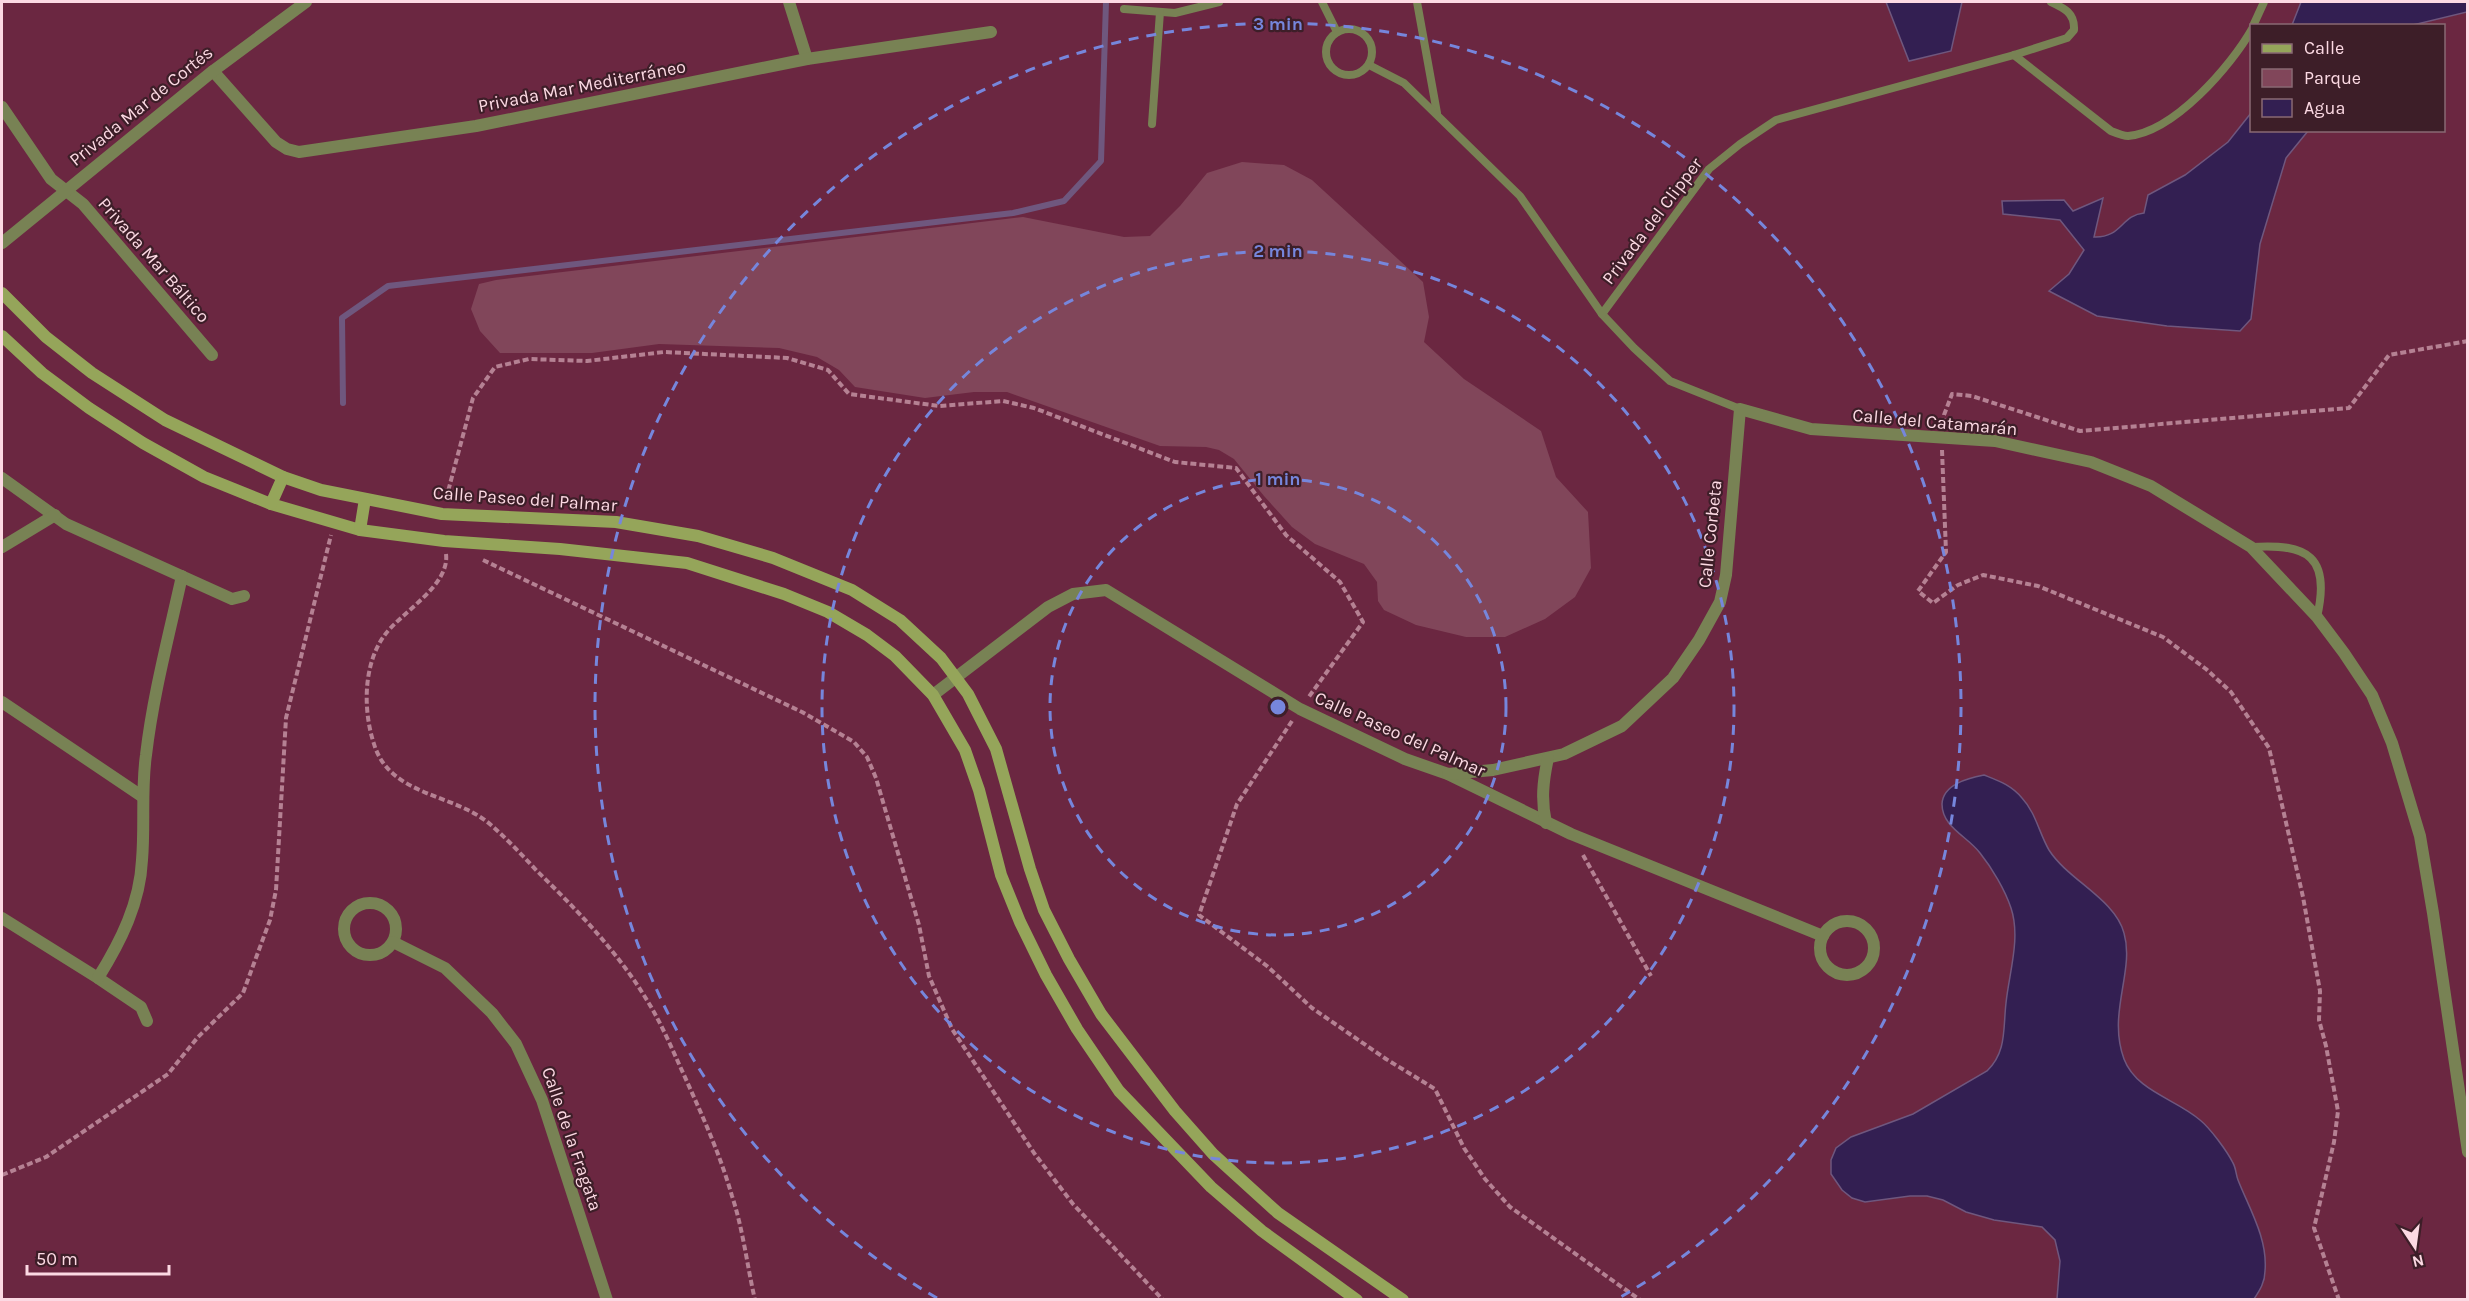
<svg xmlns="http://www.w3.org/2000/svg" width="2469" height="1301" font-family="Karla,sans-serif">
<style>
.green{fill:#81465a}
.water{fill:#331f52;stroke:#6f577e;stroke-width:1.5}
.lines{fill:none;stroke-linecap:round;stroke-linejoin:round}
.stream{stroke:#6f577e;stroke-width:6}
.path{stroke:#b58193;stroke-width:4;stroke-dasharray:6 3;stroke-linecap:butt}
.lane{stroke:#788254;stroke-width:8}
.street{stroke:#788254;stroke-width:12}
.secondary{stroke:#95a55a;stroke-width:12}
.ring{fill:none;stroke:#7686dc;stroke-width:3;stroke-dasharray:10 8}
.labels{text-anchor:middle;stroke-width:4.5;stroke-linejoin:round;paint-order:stroke}
.street-label{font-size:18px;fill:#fcd9e3;stroke:#3d1e28}
.centre{fill:#7686dc;stroke:#3d1e28;stroke-width:3}
.ring-label{font-size:18px;text-anchor:middle;font-weight:bold;fill:#7686dc;stroke:#3d1e28;stroke-width:4.5;stroke-linejoin:round;paint-order:stroke}
</style>
<rect width="100%" height="100%" fill="#6b2741"/>
<!-- green -->
<polygon class="green" points="1242,162 1284,165 1312,180 1423,282 1429,317 1424,342 1464,379 1541,431 1556,477 1588,512 1591,568 1575,597 1545,619 1505,637 1466,637 1416,625 1384,610 1378,601 1377,582 1364,564 1315,544 1292,527 1264,496 1234,459 1219,450 1206,447 1160,446 1007,392 974,392 925,398 855,387 839,370 817,357 779,348 659,344 592,353 500,353 480,331 471,309 479,284 496,280 1023,217 1124,237 1150,236 1180,206 1207,173"/>
<!-- water -->
<g class="water">
<polygon points="1886,2 1962,2 1951,51 1909,61"/>
<polygon points="2301,2 2467,2 2467,12 2413,25 2292,25"/>
<path d="M2251 113 2252 130 2308 131 2286 158 2260 244 2251 319 2240 331 2167 326 2097 316 2049 291 2069 274 2084 250 2060 220 2003 214 2002 201 2064 200 2073 211 2103 198 2094 237C2122 238 2121 215 2144 213L2148 195 2185 175 2228 142Z"/>
<path d="M1984 775C1999 781 2011 785 2022 798 2036 813 2039 833 2049 850 2068 880 2115 899 2124 933 2135 971 2107 1013 2124 1059 2136 1091 2176 1099 2200 1120 2210 1128 2227 1151 2233 1163 2236 1168 2236 1175 2238 1180 2249 1208 2268 1239 2265 1271 2265 1282 2260 1290 2254 1299H2057L2060 1261 2055 1240 2042 1227 1994 1220 1966 1212 1943 1200 1927 1196H1910L1865 1202 1852 1198 1842 1190 1831 1174V1160L1836 1148 1851 1137 1913 1114 1987 1071C2007 1052 2003 1028 2006 1003 2009 973 2021 938 2011 908 2005 890 1992 868 1980 853 1967 836 1942 827 1942 804 1943 784 1969 778 1984 775Z"/>
</g>
<g class="lines">
<!-- stream -->
<polyline class="stream" points="343,403 342,318 388,286 1013,213 1064,201 1101,161 1106,2"/>
<!-- path -->
<g class="path">
<polyline points="1943,424 1944,415 1952,394 1972,396 2080,431 2349,408 2389,355 2468,341"/>
<polyline points="1942,450 1946,552 1918,591 1933,603 1958,585 1983,575 2038,586 2163,637 2206,669 2231,692 2269,748 2303,897 2320,991 2319,1020 2326,1046 2338,1111 2334,1142 2314,1228 2339,1300"/>
<polyline points="446,499 473,398 495,367 529,359 587,361 664,352 787,358 828,370 849,394 939,406 1003,401 1034,408 1175,462 1236,468 1286,535 1340,582 1363,622 1308,698"/>
<path d="M446 554C450 586 401 612 384 636 363 665 363 711 374 744 390 797 455 793 491 825 507 839 522 855 537 871 576 909 616 950 645 997 661 1022 672 1049 684 1075 702 1115 720 1154 732 1196 743 1229 747 1265 755 1300"/>
<polyline points="483,560 802,712 854,742 867,757 876,778 919,925 929,976 952,1029 1034,1153 1073,1204 1163,1300"/>
<polyline points="1292,721 1237,804 1199,915 1267,966 1312,1008 1386,1059 1435,1089 1464,1148 1485,1179 1510,1207 1640,1300"/>
<polyline points="1583,855 1651,976"/>
<polyline points="2,1175 46,1157 168,1074 198,1037 243,993 270,920 276,890 286,718 331,535"/>
</g>
<!-- lane -->
<g class="lane">
<polyline points="1322,2 1337,32"/>
<polyline points="1417,2 1437,113"/>
<polyline points="1124,9 1175,13 1219,2"/>
<polyline points="2253,26 2264,2"/>
<circle cx="1349" cy="52" r="23"/>
<path d="M2014 55 2111 131C2116 133 2123 136 2128 136 2174 132 2231 66 2252 29"/>
<polyline points="1369,65 1404,83 1520,196 1602,314 1634,348 1670,381 1740,409"/>
<polyline points="1152,124 1160,12"/>
<path d="M1602 314 1709 169 1740 144 1776 120 2014 55 2067 38 2074 30C2075 13 2064 8 2051 2"/>
<path d="M2251 547C2308 543 2331 557 2317 617"/>
</g>
<!-- street -->
<g class="street">
<polyline points="789,2 807,59"/>
<polyline points="213,71 276,142 287,149 299,152 476,126 807,59 991,32"/>
<polyline points="2,107 51,179 83,204 212,355"/>
<polyline points="2,243 213,71 306,2"/>
<polyline points="2,478 66,524 232,599 244,596"/>
<polyline points="2,547 55,515"/>
<polyline points="933,695 1048,607 1073,594 1106,590 1300,709 1405,759 1448,774 1571,834 1823,936"/>
<polyline points="2,702 143,797"/>
<polyline points="1448,774 1493,770 1564,754 1622,726 1673,678 1699,640 1720,602 1726,575 1740,409 1811,429 1995,441 2091,462 2151,486 2251,547 2317,617 2344,653 2372,695 2392,743 2420,836 2433,913 2468,1152"/>
<path d="M1546 823C1541 800 1543 781 1548 758"/>
<circle cx="370" cy="929" r="26"/>
<polyline points="2,918 98,978 141,1007 147,1021"/>
<circle cx="1847" cy="948" r="27"/>
<polyline points="393,942 445,968 492,1013 516,1044 542,1100 607,1300"/>
<path d="M98 978C121 941 140 903 142 860 145 825 141 790 146 755 153 695 169 635 182 576"/>
</g>
<!-- secondary -->
<g class="secondary">
<polyline points="2,293 46,337 92,373 165,420 283,477 321,490 442,514 616,522 698,536 773,558 852,590 900,620 941,658 968,694 996,749 1030,869 1044,910 1069,959 1101,1014 1175,1111 1213,1154 1278,1213 1403,1300"/>
<polyline points="2,336 42,373 89,408 143,443 204,477 271,504 360,530 444,541 560,549 687,563 784,594 828,612 867,635 895,656 933,695 965,750 979,790 1001,875 1020,922 1046,975 1077,1029 1119,1091 1211,1187 1262,1231 1357,1300"/>
<polyline points="271,504 283,477"/>
<polyline points="360,530 365,499"/>
</g>
</g>
<!-- distance rings -->
<g class="ring">
<circle cx="1278" cy="707" r="228"/>
<circle cx="1278" cy="707" r="456"/>
<path d="M937 1298A683 683 0 1 1 1619 1298"/>
</g>
<g class="labels">
<!-- street labels -->
<g class="street-label">
<text transform="translate(582 86) rotate(-11)" y="6">Privada Mar Mediterráneo</text>
<text transform="translate(141 106) rotate(-39)" y="6">Privada Mar de Cortés</text>
<text transform="translate(1652 221) rotate(-53)" y="6">Privada del Clipper</text>
<text transform="translate(154 260) rotate(49)" y="6">Privada Mar Báltico</text>
<text transform="translate(1935 422) rotate(5)" y="6">Calle del Catamarán</text>
<text transform="translate(525 499) rotate(4)" y="6">Calle Paseo del Palmar</text>
<text transform="translate(1710 534) rotate(-84)" y="6">Calle Corbeta</text>
<text transform="translate(1400 734) rotate(24)" y="6">Calle Paseo del Palmar</text>
<text transform="translate(572 1139) rotate(71)" y="6">Calle de la Fragata</text>
</g>
</g>
<circle cx="1278" cy="707" r="9" class="centre"/>
<g class="ring-label">
<text x="1278" y="30">3 min</text>
<text x="1278" y="257">2 min</text>
<text x="1278" y="485">1 min</text>
</g>
<!-- border -->
<rect width="2469" height="1301" fill="none" stroke="#fcd9e3" stroke-width="6"/>
<!-- legend -->
<rect x="2250" y="24" width="195" height="108" fill="#3d1e28" stroke="#896973" stroke-width="1.5"/>
<rect x="2262" y="44" width="30" height="9" fill="#95a55a" stroke="#896973" stroke-width="1.5"/>
<text x="2304" y="54" font-size="18" fill="#fcd9e3">Calle</text>
<rect x="2262" y="69" width="30" height="18" fill="#81465a" stroke="#896973" stroke-width="1.5"/>
<text x="2304" y="84" font-size="18" fill="#fcd9e3">Parque</text>
<rect x="2262" y="99" width="30" height="18" fill="#331f52" stroke="#896973" stroke-width="1.5"/>
<text x="2304" y="114" font-size="18" fill="#fcd9e3">Agua</text>
<!-- north arrow -->
<g transform="translate(2415 1247) rotate(167)" stroke="#3d1e28" stroke-width="4.5" paint-order="stroke">
<path d="M0-4.5L10 22L0 15L-10 22Z" fill="#fcd9e3"/>
<text y="-9" font-size="16" font-weight="bold" text-anchor="middle" fill="#fcd9e3">N</text>
</g>
<!-- scale -->
<path d="M27 1265v9h142v-9" fill="none" stroke="#fcd9e3" stroke-width="3"/>
<text x="36" y="1265" font-size="18" fill="#fcd9e3" stroke="#3d1e28" stroke-width="4.5" paint-order="stroke">50 m</text>
</svg>
